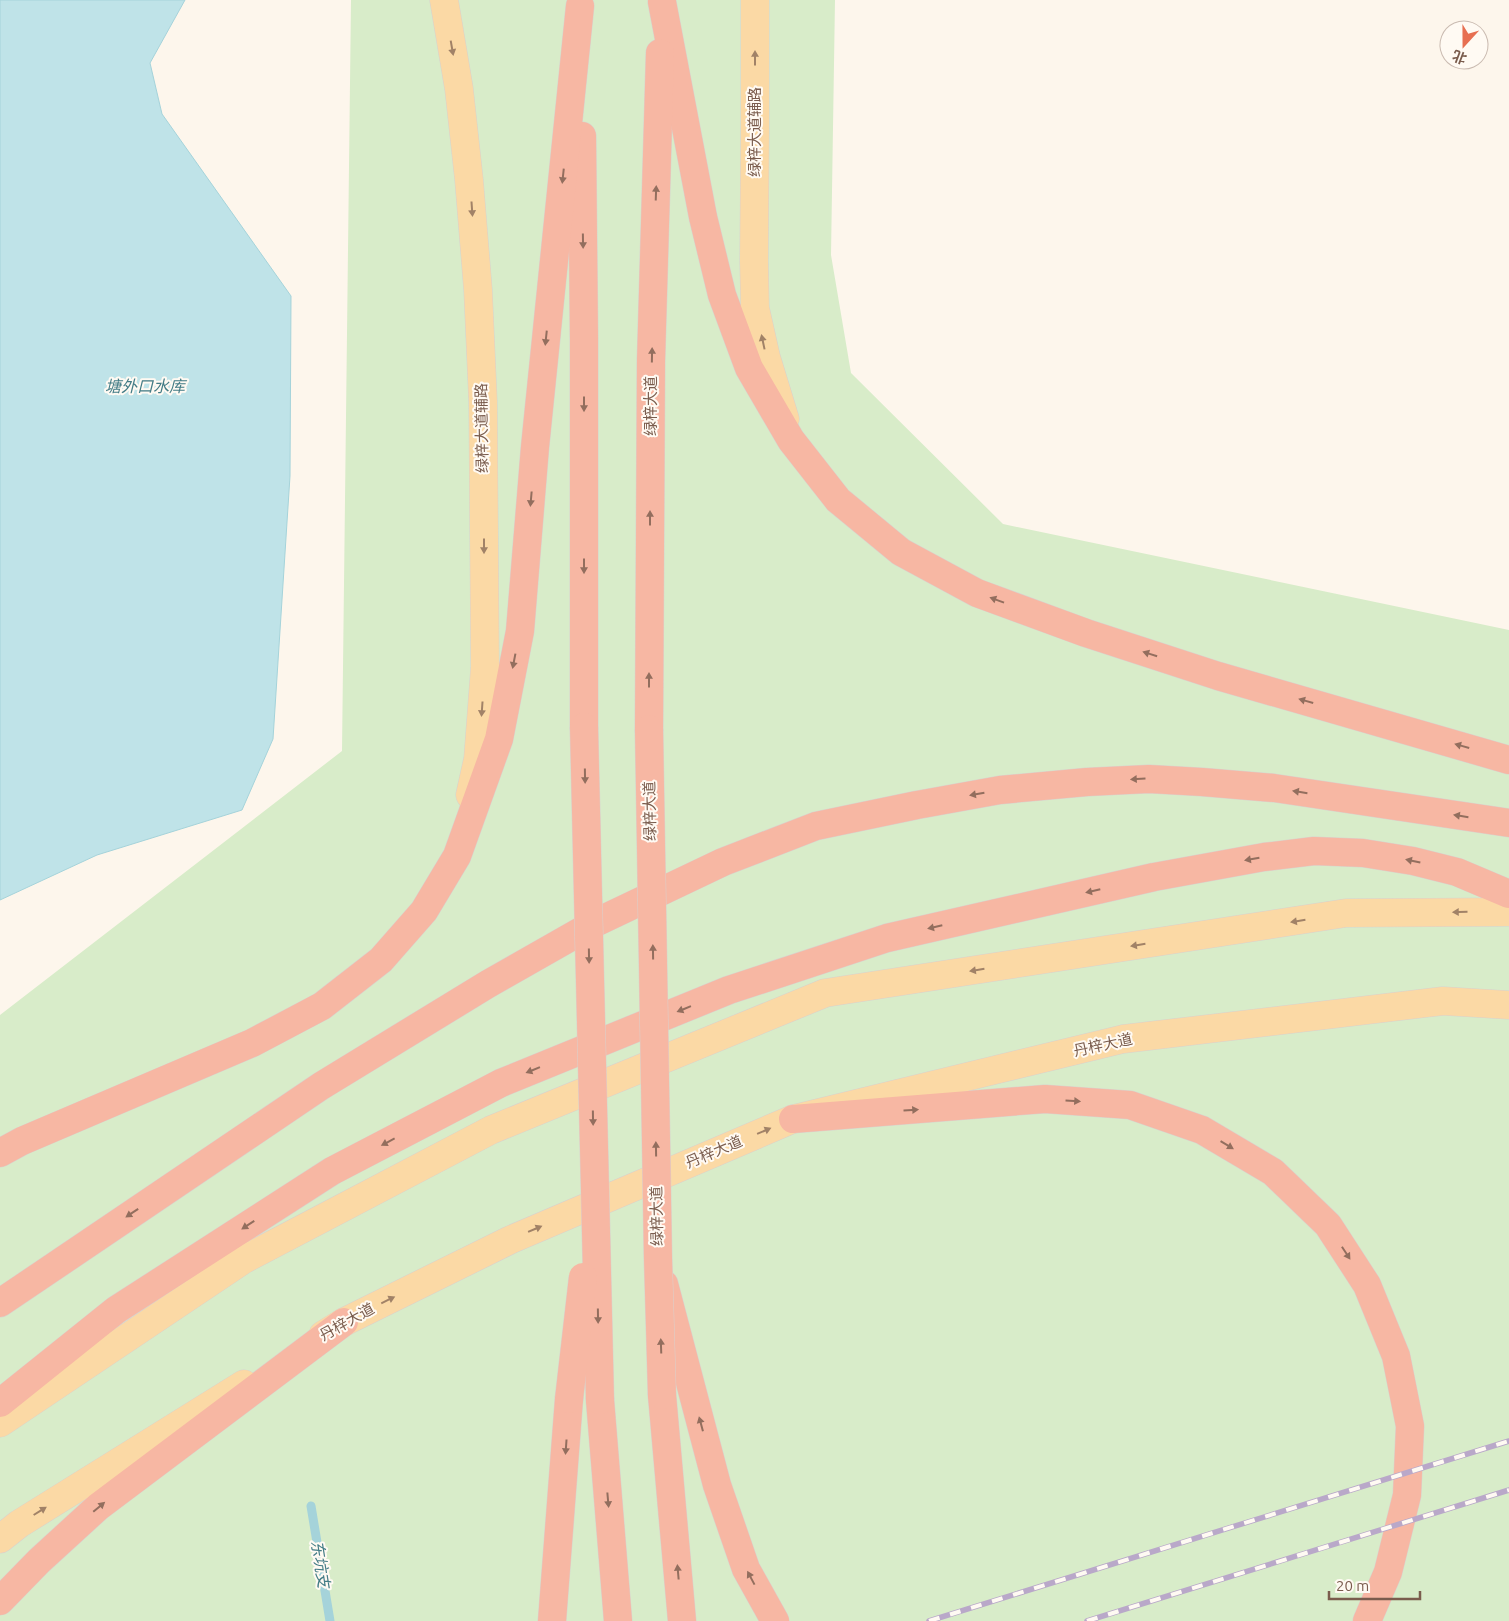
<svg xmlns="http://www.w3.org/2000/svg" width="1509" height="1621" font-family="Ubuntu,'Noto Sans SC',sans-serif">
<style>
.green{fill:#d8ecc9}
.water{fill:#bfe3e8;stroke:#a5d3da}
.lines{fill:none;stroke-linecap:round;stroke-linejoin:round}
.stream{stroke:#a5d3da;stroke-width:9}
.primary-casing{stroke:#dad1cd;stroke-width:29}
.highway-casing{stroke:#dad1cd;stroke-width:29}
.primary{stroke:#fbd9a5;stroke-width:28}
.highway{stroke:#f7b7a3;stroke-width:28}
.rail-casing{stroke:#b9a8c9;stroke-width:5.5}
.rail{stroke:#fffaf3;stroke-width:4;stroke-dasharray:11;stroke-linecap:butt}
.highway-bridge-casing{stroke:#dad1cd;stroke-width:29;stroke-linecap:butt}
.highway-bridge{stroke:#f7b7a3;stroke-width:28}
.oneway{fill:#a18267}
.oneway2{fill:#936e5e}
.labels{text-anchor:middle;stroke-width:4;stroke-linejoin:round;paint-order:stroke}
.street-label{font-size:15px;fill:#7a5c4d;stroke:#fffaf3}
.water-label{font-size:16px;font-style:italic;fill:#437c86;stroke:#fffaf3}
</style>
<rect width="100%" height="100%" fill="#fdf6ec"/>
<!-- green -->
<polygon class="green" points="351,0 835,0 831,255 851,373 1003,524 1509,630 1509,1621 0,1621 0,1015 342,751"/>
<!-- water -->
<polygon class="water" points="0,0 185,0 150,63 162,114 291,296 290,476 273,739 242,810 97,855 0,900"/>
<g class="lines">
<!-- stream -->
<polyline class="stream" points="311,1506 330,1621"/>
<!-- primary casing -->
<g class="primary-casing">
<g id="primary">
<polyline points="444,0 459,89 469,180 478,290 483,402 485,667 478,759 470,795"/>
<polyline points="755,0 755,127 754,261 755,308 766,357 785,419"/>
<polyline points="323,1335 344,1322 510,1240 793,1119 1123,1039 1443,1001 1509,1005"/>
<polyline points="0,1423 243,1260 491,1130 825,993 1346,913 1509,912"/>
<polyline points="0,1539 19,1524 244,1384"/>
</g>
</g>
<!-- highway casing -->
<g class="highway-casing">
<g id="highway">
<polyline points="662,2 703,217 722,295 749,368 791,440 838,500 901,552 977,593 1086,633 1218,676 1509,760"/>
<polyline points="582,136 584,338 584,727"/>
<polyline points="649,729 651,361 660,53"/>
<polyline points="793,1119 1045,1099 1130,1105 1202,1130 1273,1172 1328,1225 1367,1285 1396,1356 1410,1426 1407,1495 1388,1572 1367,1621"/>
<polyline points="0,1153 22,1141 252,1043 322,1006 381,960 424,911 457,856 499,739 520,631 535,447 580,6"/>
<polyline points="664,1284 717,1485 746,1569 775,1621"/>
<polyline points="0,1303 321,1086 488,984 597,922 723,862 816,826 917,805 1000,790 1087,782 1149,779 1202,782 1274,788 1509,823"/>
<polyline points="662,1395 682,1621"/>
<polyline points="600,1400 618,1621"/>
<polyline points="0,1403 116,1310 332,1171 501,1083 729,990 887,938 1154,877 1264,857 1314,851 1363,853 1413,861 1457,872 1509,894"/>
<polyline points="0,1601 39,1561 98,1507 344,1322"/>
<polyline points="552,1621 569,1399"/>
</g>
</g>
<!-- primary -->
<use href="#primary" class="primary"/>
<!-- highway -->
<use href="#highway" class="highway"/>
<!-- rail casing -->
<g class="rail-casing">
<g id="rail">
<polyline points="929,1621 1509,1441"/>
<polyline points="1087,1621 1509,1490"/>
</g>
</g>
<!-- rail -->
<use href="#rail" class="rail"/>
<!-- highway-bridge casing -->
<g class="highway-bridge-casing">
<g id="highway-bridge">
<polyline points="584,727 600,1400"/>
<polyline points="649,729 658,1258 662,1395"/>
<polyline points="569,1399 583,1277"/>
</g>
</g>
<!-- highway-bridge -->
<use href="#highway-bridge" class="highway-bridge"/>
</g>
<!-- one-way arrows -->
<defs><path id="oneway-solid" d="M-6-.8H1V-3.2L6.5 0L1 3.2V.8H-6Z" transform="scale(1.25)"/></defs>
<g class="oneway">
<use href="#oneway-solid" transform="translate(452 48) rotate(80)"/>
<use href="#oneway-solid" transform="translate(755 58) rotate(-90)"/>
<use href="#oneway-solid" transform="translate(472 209) rotate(86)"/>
<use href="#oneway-solid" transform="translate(763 342) rotate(-102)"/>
<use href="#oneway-solid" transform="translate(484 546) rotate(90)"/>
<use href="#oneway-solid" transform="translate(482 709) rotate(94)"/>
<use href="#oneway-solid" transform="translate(1460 912) rotate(179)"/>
<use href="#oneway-solid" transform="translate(1298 921) rotate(171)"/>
<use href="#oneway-solid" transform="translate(1138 945) rotate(171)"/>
<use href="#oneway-solid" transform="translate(977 970) rotate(171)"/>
<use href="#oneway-solid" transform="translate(764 1131) rotate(-23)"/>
<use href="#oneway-solid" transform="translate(535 1229) rotate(-23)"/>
<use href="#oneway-solid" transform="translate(388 1300) rotate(-26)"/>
<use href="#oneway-solid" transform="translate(40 1511) rotate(-32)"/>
</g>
<g class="oneway2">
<use href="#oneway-solid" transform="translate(563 176) rotate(96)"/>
<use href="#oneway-solid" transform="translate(656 193) rotate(-88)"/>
<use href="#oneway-solid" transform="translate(583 241) rotate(89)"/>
<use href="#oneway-solid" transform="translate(546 338) rotate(96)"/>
<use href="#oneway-solid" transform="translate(652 355) rotate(-89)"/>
<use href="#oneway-solid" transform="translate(584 404) rotate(90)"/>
<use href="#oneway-solid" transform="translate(531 499) rotate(95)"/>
<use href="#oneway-solid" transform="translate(650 518) rotate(-90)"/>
<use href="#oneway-solid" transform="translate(584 566) rotate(90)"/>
<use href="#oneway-solid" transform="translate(997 600) rotate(-160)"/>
<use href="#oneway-solid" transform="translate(1150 654) rotate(-162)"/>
<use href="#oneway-solid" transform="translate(514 661) rotate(101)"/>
<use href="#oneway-solid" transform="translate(649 680) rotate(-90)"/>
<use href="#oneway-solid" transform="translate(1306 701) rotate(-164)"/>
<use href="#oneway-solid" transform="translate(1462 746) rotate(-164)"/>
<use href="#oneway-solid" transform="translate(585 776) rotate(89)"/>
<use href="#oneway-solid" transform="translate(1138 779) rotate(177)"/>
<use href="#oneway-solid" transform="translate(1300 792) rotate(-171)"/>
<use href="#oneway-solid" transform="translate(977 794) rotate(170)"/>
<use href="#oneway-solid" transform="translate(1461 816) rotate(-171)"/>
<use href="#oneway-solid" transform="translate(1252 859) rotate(170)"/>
<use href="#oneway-solid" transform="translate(1413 861) rotate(-168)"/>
<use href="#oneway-solid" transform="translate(1093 891) rotate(167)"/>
<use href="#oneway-solid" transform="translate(935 927) rotate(167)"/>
<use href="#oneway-solid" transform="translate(653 952) rotate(-91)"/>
<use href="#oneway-solid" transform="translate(589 956) rotate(89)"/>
<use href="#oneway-solid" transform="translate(684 1009) rotate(158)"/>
<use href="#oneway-solid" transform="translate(533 1070) rotate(158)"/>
<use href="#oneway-solid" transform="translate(1073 1101) rotate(4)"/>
<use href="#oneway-solid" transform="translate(911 1110) rotate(-4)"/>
<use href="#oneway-solid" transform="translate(593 1118) rotate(89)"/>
<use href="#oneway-solid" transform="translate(388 1142) rotate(152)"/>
<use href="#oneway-solid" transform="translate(1227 1145) rotate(31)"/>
<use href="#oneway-solid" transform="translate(656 1149) rotate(-91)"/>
<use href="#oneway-solid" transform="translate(132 1213) rotate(146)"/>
<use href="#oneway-solid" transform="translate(248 1225) rotate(147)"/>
<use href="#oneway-solid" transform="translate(1346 1253) rotate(57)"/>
<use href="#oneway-solid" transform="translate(598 1316) rotate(89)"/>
<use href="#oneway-solid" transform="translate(661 1346) rotate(-92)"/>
<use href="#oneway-solid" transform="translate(701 1424) rotate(-105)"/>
<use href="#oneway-solid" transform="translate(566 1447) rotate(94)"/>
<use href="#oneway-solid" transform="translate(608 1500) rotate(85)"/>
<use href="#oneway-solid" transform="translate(99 1507) rotate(-40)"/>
<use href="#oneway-solid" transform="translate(678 1572) rotate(-95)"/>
<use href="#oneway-solid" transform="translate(751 1578) rotate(-118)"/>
</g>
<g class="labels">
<!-- street labels -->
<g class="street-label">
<text transform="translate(755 132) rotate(-90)" y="5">绿梓大道辅路</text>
<text transform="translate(651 406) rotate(-90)" y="5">绿梓大道</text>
<text transform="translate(482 428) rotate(-91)" y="5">绿梓大道辅路</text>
<text transform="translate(650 811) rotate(-91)" y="5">绿梓大道</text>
<text transform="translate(1103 1045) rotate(-12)" y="5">丹梓大道</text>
<text transform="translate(714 1152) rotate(-23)" y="5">丹梓大道</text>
<text transform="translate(657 1216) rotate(-91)" y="5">绿梓大道</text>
<text transform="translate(347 1322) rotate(-29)" y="5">丹梓大道</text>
</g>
<!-- water labels -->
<g class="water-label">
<text x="145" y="392">塘外口水库</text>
<text transform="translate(321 1564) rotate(81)" y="6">东坑支</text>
</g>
</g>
<!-- north arrow -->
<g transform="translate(1464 45) rotate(201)"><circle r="24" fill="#fffaf3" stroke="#cabbb1"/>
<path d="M0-4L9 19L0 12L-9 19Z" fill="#e76f51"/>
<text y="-8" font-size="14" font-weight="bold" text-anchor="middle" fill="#7a5c4d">北</text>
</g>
<!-- scale -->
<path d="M1329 1591v8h91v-8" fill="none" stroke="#7a5c4d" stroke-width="2.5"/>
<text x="1336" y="1591" font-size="15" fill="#7a5c4d" stroke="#fffaf3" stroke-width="4" paint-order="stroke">20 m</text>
</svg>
